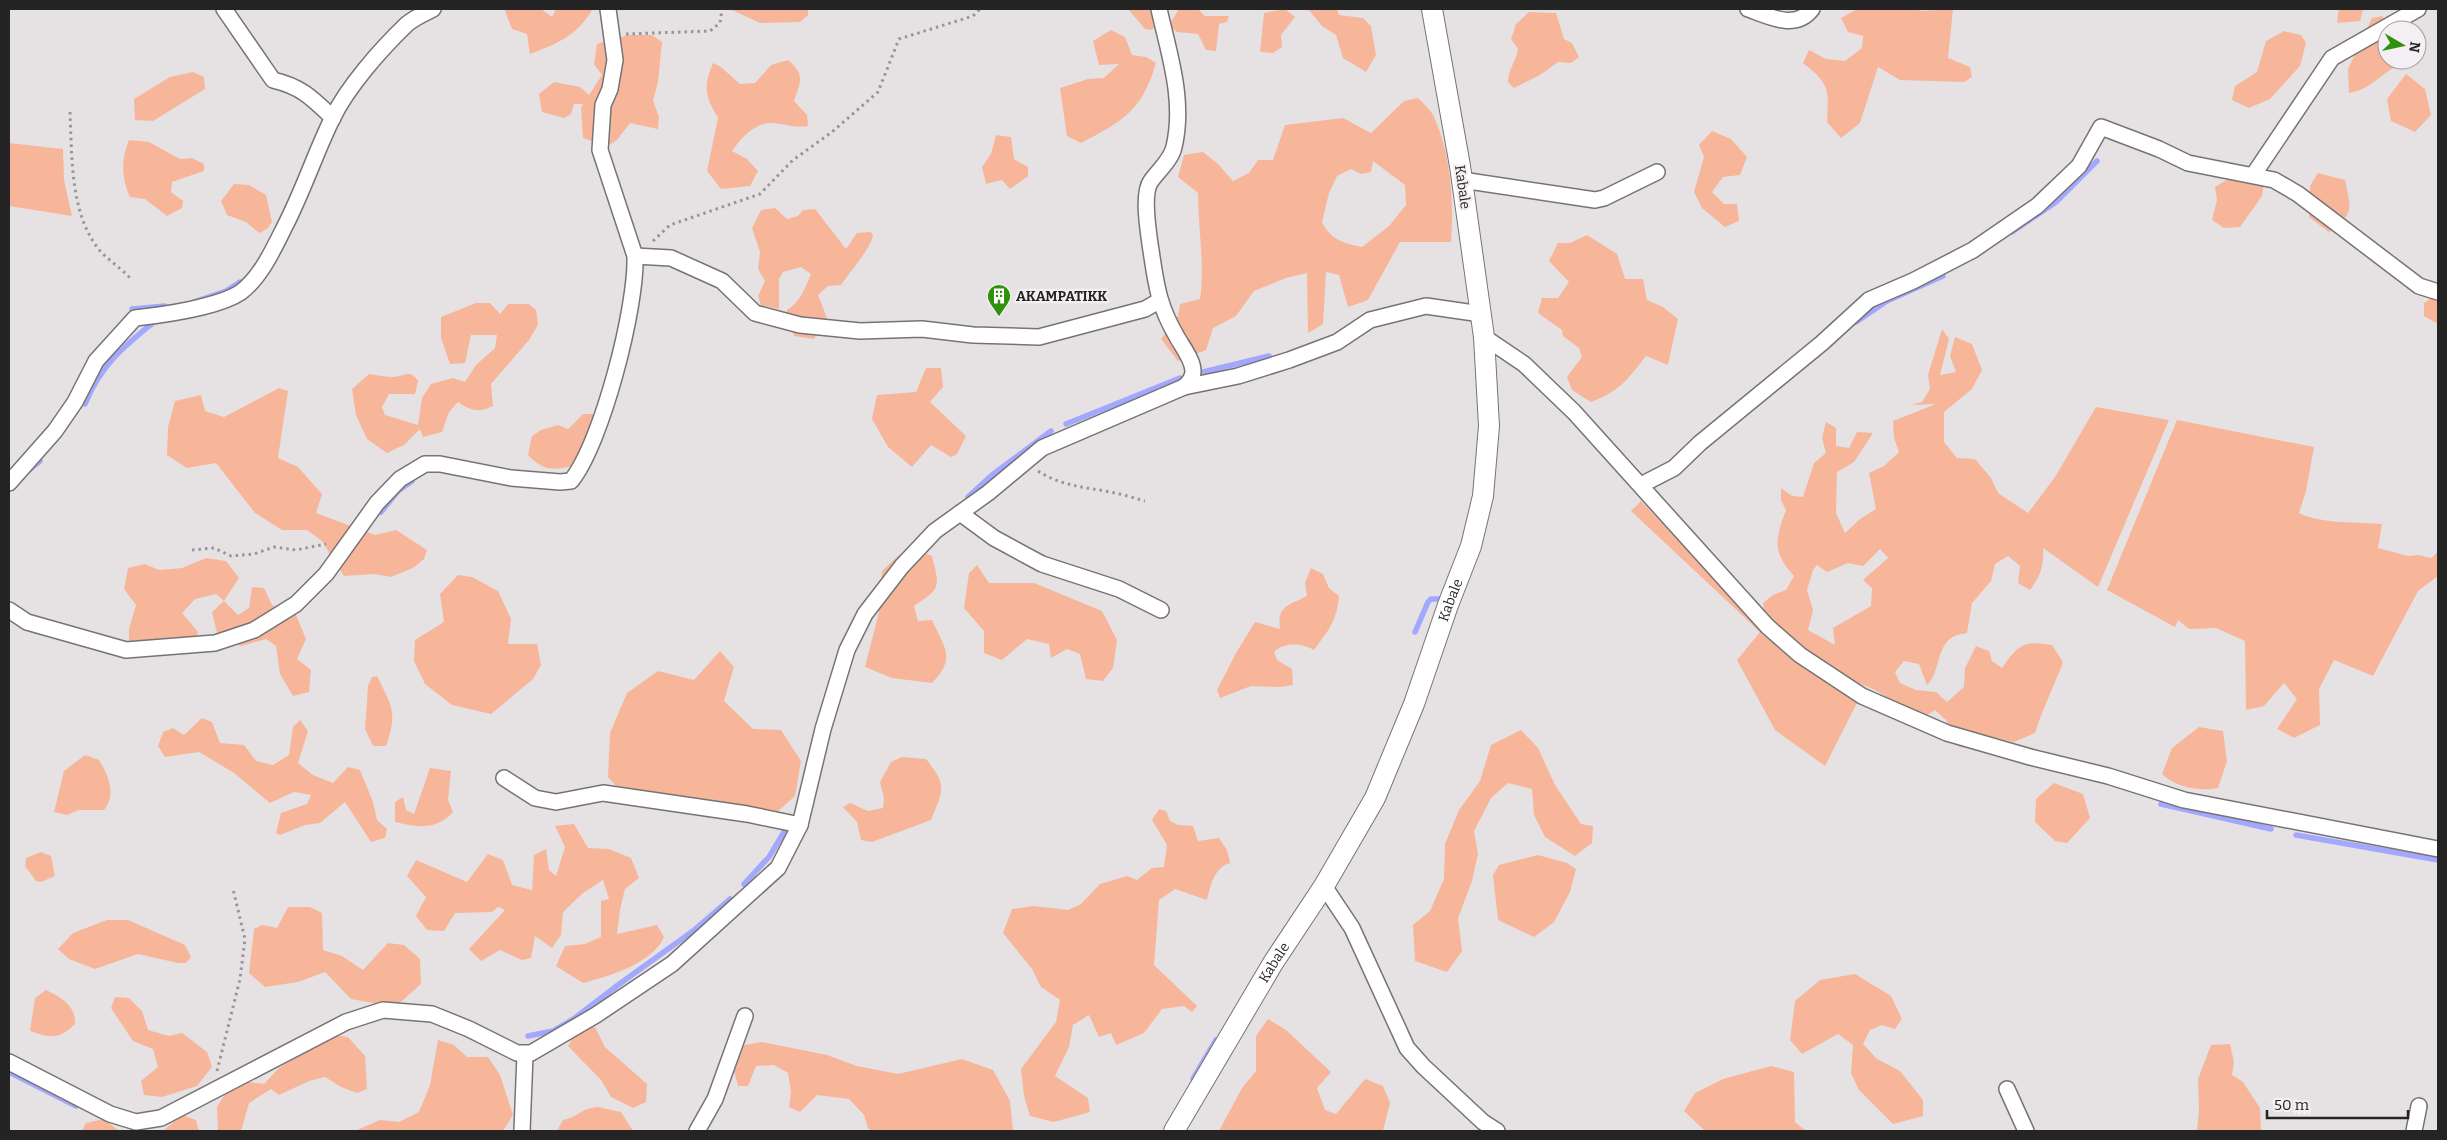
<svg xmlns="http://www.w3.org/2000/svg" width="2447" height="1140" font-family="Bitter,serif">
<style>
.green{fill:#f7b699;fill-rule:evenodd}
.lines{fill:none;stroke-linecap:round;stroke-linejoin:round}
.stream{stroke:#a1a8fd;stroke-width:5.5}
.minor-casing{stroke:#777375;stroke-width:18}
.tertiary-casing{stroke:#777375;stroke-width:22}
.path{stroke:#989597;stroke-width:3;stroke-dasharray:2.5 4;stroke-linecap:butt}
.minor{stroke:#fff;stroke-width:15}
.tertiary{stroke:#fff;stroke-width:20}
.labels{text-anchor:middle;stroke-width:4.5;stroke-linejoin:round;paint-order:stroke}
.street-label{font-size:14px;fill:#252425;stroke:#f3eff2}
.poi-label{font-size:14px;font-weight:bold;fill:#252425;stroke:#f3eff2;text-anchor:start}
</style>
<rect width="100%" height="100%" fill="#e6e2e4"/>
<!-- green -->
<g class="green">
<path d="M507 9H541L552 17 556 9H593C576 36 559 43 530 54L527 34 512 29 505 11Z"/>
<polygon points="730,9 808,9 808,15 800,22 760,23"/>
<polygon points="1128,9 1155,9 1156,27 1151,30 1145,29"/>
<polygon points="1179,9 1198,9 1205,16 1229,16 1227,22 1219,24 1216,51 1206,50 1198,34 1177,32 1169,25"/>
<polygon points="1285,9 1295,17 1281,35 1282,47 1273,53 1260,52 1264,13"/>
<polygon points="1308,9 1337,9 1339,15 1363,18 1371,26 1376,55 1366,72 1343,58 1336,35 1322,26"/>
<path d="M1857 9H1919L1920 11 1953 9 1948 58 1970 67 1972 77 1964 82 1900 80 1878 67 1860 123 1841 138 1827 122C1829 90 1830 84 1803 63L1809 50 1826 59 1845 61 1862 48 1863 36 1848 32 1841 18Z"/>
<polygon points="2339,9 2363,9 2360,21 2337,23"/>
<path d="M1529 12 1556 13 1564 39 1572 43 1579 57 1571 63 1558 62 1540 75 1514 88 1508 82C1508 69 1516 62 1518 49L1511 39 1516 24Z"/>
<path d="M2382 16 2392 30H2387V60H2398V66C2378 75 2370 90 2349 93L2348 69 2372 18Z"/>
<path d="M1111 30 1125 37 1132 55 1146 57 1156 63C1142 111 1123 121 1081 143L1067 136 1060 88 1088 79 1104 78 1119 64 1099 65 1093 41Z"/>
<polygon points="2284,31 2301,35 2306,43 2300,66 2270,99 2249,108 2232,100 2235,86 2257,72 2266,41"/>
<polygon points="628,35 652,35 662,42 658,82 653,101 659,117 658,129 630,123 617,140 607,146 583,138 581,108 583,104 574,104 571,114 564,118 542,112 539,94 554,82 580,87 589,95 602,75 594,64 597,44"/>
<path d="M788 60C805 75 801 81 794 101L807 115 808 126C790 128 789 124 773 123 756 121 740 139 732 151L747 159 758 171 750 186 721 189 707 171 718 118C705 96 703 87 713 63L721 67 740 84 755 83 771 65Z"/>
<polygon points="193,72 204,77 205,89 153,121 135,120 134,99 170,77"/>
<polygon points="2406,74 2425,89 2431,115 2415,132 2391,121 2387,99"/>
<path d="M1418 98C1424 104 1432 111 1435 119 1451 156 1454 202 1451 242H1400L1368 300 1348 307 1339 275 1326 272 1323 324 1308 333 1307 273 1286 278 1254 291 1236 316 1213 328 1206 350 1178 361 1161 339 1178 316 1180 304 1200 299C1205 264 1198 228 1198 193L1178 177 1184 155 1203 152 1218 164 1233 181 1249 173 1258 160H1273L1285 125 1343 118 1371 133 1404 101ZM1373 161 1405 185 1406 205 1389 226 1362 247C1343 243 1331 240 1322 222L1329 193 1337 176 1351 169 1361 174 1371 172Z"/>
<polygon points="1712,131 1731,139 1747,157 1740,175 1723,177 1712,192 1724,204 1737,204 1739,221 1725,227 1702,208 1694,192 1704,157 1699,145"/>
<polygon points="996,135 1011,137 1014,159 1028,167 1028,176 1010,189 1002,180 986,184 982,167 991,154"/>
<path d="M129 140 149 142 180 159 192 158 204 164V171L172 182 171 192 183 201 182 208 167 216 145 199 130 197C121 177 121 160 129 140Z"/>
<polygon points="9,143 63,149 64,180 72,216 9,206"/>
<path d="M2318 173 2345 180C2351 210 2355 213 2329 232L2309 217 2310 186Z"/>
<polygon points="2230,178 2240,182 2248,179 2264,184 2262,196 2240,227 2224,228 2212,220 2217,200 2215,187"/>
<polygon points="234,184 249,185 266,195 272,222 267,229 259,233 246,222 227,215 221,201"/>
<path d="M775 208 787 219 798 216 803 210 815 209 846 249 857 233 871 232 873 236C870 249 850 272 841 285L828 286 818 295 827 318 814 339 794 336 786 316 787 310C800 302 805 289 811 274L801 267 783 272 779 279V309L761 305 758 296 765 281 758 269 760 252 752 228 761 210Z"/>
<path d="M1587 235 1617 254 1625 279H1643L1647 300 1663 307 1678 319 1668 365 1646 356C1628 379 1619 392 1591 402L1572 390 1567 377 1582 357 1579 348 1563 336 1562 330 1538 313 1542 298H1558L1569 282 1549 261 1558 243H1570Z"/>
<polygon points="2436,295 2438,297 2438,322 2436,323 2424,316 2424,303"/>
<path d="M476 303H490L500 314 508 304H529L536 310 538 325 529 340 491 384 493 406C479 413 471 411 458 402L449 412 442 432 423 437 420 429 404 445 387 453 367 439 356 415 352 389 369 374C377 375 386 377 394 377 405 376 410 369 418 381L415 394H389L382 407 385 415 418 425 422 398 431 384 453 378 465 382 476 365 495 348 497 335H471L465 363 450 364 441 338V317Z"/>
<path d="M1942 329 1949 339 1940 375 1956 372 1950 356 1955 337 1972 344 1982 370 1972 389 1944 412V442L1957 458 1975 459 1991 478 1998 493 2028 513 2055 477 2096 407 2169 420 2098 587 2043 548C2044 566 2041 575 2030 590L2018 583 2020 566 2008 556 1995 564 1991 581 1972 603 1967 633C1962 634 1955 635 1951 638 1936 649 1940 673 1927 685L1919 664 1904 661 1895 672 1900 683 1916 690 1936 692 1947 702 1964 687 1965 668 1976 646 1989 651 1992 661 2002 668C2018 645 2023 640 2052 645L2063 662C2054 686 2043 708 2035 733L2014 742 1980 734 1971 748 1959 747 1946 720 1935 710 1923 718 1875 690 1849 679 1834 668 1815 661 1765 614 1763 603 1773 595 1786 590 1794 576C1772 551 1775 540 1786 510L1781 500V488L1792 496 1803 497 1814 463 1826 453 1822 438 1826 422 1836 428V446L1849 448 1857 432 1873 433 1854 462 1837 472 1836 513 1845 533 1860 519 1876 509 1869 473 1884 466 1899 452 1894 438 1893 421 1936 404 1911 405 1922 402 1930 389 1928 375ZM1880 549 1888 558 1863 580 1872 588 1871 606 1833 628 1835 645 1808 630 1813 610 1807 590 1813 570 1817 565 1827 572 1848 563 1863 566Z"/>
<polygon points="926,368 941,368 943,387 930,402 966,436 957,454 951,457 931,445 912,467 888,447 872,419 877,395 916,392"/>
<polygon points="279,388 288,391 278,458 298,467 322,494 316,513 375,535 396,530 427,550 424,559 413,568 391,577 375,574 344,576 322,541 307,530 282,530 255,513 216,463 187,468 167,455 168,427 175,401 201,395 205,411 224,417"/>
<path d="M583 414H595L590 433 572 466C553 471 542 470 528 455L532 436 541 430 558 425 568 429Z"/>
<path d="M2177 420 2314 447 2306 491 2299 513C2320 524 2359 522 2382 524L2378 548 2408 556 2418 555 2431 558 2438 552V576L2418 591 2373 676 2334 660 2319 689 2320 725 2294 738 2277 729 2297 699 2284 683 2264 706 2246 710 2245 641 2216 628 2189 629 2178 620 2175 627 2107 590Z"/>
<polygon points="1641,501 1763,628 1782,651 1857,703 1825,766 1775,730 1737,660 1760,632 1631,511"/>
<path d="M924 553 932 556C940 588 941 588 914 606L918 621 932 620C944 647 957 658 932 683L892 678 865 667 879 612 882 571 898 556Z"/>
<polygon points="206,558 226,561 239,578 224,601 238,615 249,608 252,587 264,588 272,605 296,615 306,639 297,659 311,670 309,692 293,696 280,674 276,646 266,639 241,646 217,633 212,612 224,601 216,594 195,599 182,613 198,632 194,652 129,642 129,629 136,605 124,589 128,568 145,564 159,570 182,568"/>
<polygon points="977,565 989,583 1034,583 1102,611 1117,640 1113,668 1103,681 1086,679 1080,654 1067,649 1051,658 1049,644 1027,639 1002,660 984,653 984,631 964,608 969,573"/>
<path d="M1311 568 1323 574 1329 588 1339 596C1337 621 1328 631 1314 650 1301 643 1285 642 1274 652L1277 660 1292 669 1293 685 1280 687 1251 686 1220 698 1217 690 1236 653 1255 622 1280 629C1277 605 1288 606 1307 596L1305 583Z"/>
<polygon points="458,575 472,577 498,591 511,619 508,644 537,644 541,665 533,679 491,714 452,705 425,684 414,661 415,640 444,622 440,594"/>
<polygon points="720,651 734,667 724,701 753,729 781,730 801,761 795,796 765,823 704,817 619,789 608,777 610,733 627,693 658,671 694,680"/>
<path d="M377 676C392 707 398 712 386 746H373L365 729 368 686 372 677Z"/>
<polygon points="202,718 212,722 220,743 244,745 256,761 273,765 289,755 293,727 300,720 308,731 298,763 313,775 333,783 348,767 360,770 373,802 377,820 387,829 385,838 371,842 345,802 320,823 305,825 280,835 276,833 281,813 307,804 311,795 294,792 270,803 234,773 199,752 165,757 158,746 163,732 173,728 184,735"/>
<path d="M2199 727 2223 731 2227 761 2218 788C2200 792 2175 787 2162 774L2172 748Z"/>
<polygon points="1521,730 1538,748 1555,785 1581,824 1593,826 1592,843 1575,856 1545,837 1534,815 1532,789 1508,783 1491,798 1474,831 1478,854 1472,881 1458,918 1462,951 1447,972 1415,961 1413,925 1430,911 1444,879 1445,844 1459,810 1480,781 1491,745"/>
<path d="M85 755 99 760C108 774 117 795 104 810H79L67 815 54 812 64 771Z"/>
<path d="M902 757 926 759C947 785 944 789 931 820L872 842 861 840 857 822 843 807 850 803 868 811 883 808 884 798 880 782 891 762Z"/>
<path d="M430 768 451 771 448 800 453 812C436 831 417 827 395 822V802L403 797 406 810 414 814Z"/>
<polygon points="2054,783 2083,794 2090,818 2067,843 2055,841 2035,822 2036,799"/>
<path d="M1159 809 1166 811 1170 821 1178 825 1193 826 1198 841 1219 838 1227 850 1230 863C1214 868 1211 884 1207 900L1175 889 1159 900 1154 965 1197 1006 1192 1012 1184 1006 1162 1009 1144 1033 1116 1045 1111 1033 1099 1037 1089 1015 1073 1025 1069 1047 1055 1076 1088 1098 1090 1112 1054 1122 1030 1116 1024 1096 1021 1069 1056 1022 1060 1000 1041 987 1032 969 1003 933 1012 909 1034 906 1068 910 1081 904 1100 884 1127 876 1137 880 1152 868 1164 867 1167 845 1152 820Z"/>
<path d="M574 824 588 848 609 849 631 858 639 878 625 889 620 910 617 934 657 925 664 937C652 964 609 976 583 983L556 966 565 946 585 944 601 937V901L609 899 603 880 583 893 563 912 561 935 552 948 535 936 531 958 522 960 500 950 481 961 469 949 505 910 498 907 492 912 455 913 444 931 427 930 416 916 426 897 407 876 416 860 467 882 488 854 503 860 512 885 532 890 534 855 546 849 549 870 556 876 565 847 555 826Z"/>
<polygon points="41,852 51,856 55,876 41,882 36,881 25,866 26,858"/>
<polygon points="1538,855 1567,863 1576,869 1570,892 1554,922 1534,937 1498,920 1493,875 1499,865"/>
<polygon points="288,907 310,907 322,913 323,950 342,956 363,970 388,943 404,945 420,959 421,984 395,1007 351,999 325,972 298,982 265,987 249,973 254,929 262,925 277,928"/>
<polygon points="107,920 128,920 185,945 191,957 186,963 178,963 138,954 95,969 69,959 58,949 73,933"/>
<polygon points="1855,974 1891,996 1902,1019 1895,1029 1882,1025 1870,1030 1863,1044 1877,1059 1900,1071 1923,1100 1923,1116 1893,1124 1859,1090 1851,1073 1853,1045 1838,1034 1802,1054 1790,1040 1795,1001 1820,980"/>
<path d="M46 990C61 997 76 1006 75 1024 59 1040 50 1038 30 1031L35 998Z"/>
<polygon points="115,997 129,998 142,1011 148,1030 169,1036 182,1033 207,1052 212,1067 197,1086 162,1097 144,1095 141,1081 158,1067 153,1049 133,1041 111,1008"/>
<polygon points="1268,1019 1286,1030 1331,1072 1317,1088 1325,1110 1336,1114 1365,1079 1383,1086 1390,1103 1383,1131 1219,1131 1242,1088 1256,1071 1256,1036"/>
<polygon points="595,1027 605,1047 647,1084 646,1102 633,1108 611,1097 601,1080 568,1046 577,1031"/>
<polygon points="333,1035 348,1037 365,1056 367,1089 357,1093 341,1087 325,1077 309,1081 279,1095 271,1089 249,1103 241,1131 218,1131 217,1107 234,1080 264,1084 279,1068"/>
<polygon points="438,1040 454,1045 467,1057 488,1057 500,1075 513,1115 503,1131 355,1131 380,1120 399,1122 419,1112 430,1085"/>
<polygon points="762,1042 827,1055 857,1066 898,1074 962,1059 993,1070 1010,1101 1013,1131 871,1131 868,1128 864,1115 849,1099 817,1095 800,1112 789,1107 791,1092 788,1073 774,1065 756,1066 748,1086 738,1086 734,1071 744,1045"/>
<polygon points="2230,1044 2234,1062 2232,1075 2243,1082 2260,1108 2261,1131 2197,1131 2199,1109 2198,1079 2211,1045"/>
<polygon points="1771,1066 1794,1072 1795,1122 1806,1131 1705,1131 1684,1111 1695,1093 1723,1079"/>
<path d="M598 1107 621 1112 633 1131H557L563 1120C579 1117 581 1108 598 1107Z"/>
<polygon points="182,1115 196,1120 199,1131 163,1131"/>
<polygon points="104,1119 119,1131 82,1131 86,1123"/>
</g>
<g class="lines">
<!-- stream -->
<g class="stream">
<polyline points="2012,232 2056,202 2097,161"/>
<polyline points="194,302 226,291 240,282"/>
<polyline points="132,309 165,306"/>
<polyline points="1856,322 1887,301 1943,276"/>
<polyline points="1203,372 1269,356"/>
<path d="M85 404C101 365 122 348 154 322L159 321"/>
<polyline points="1066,424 1180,378"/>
<polyline points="28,471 40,461"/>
<polyline points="968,497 992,475 1051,431"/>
<polyline points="381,512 398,491 412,481"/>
<polyline points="1415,632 1428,602 1431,599 1444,599"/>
<polyline points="2161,804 2271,829"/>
<polyline points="2296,835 2438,860"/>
<polyline points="744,884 769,857 784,832"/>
<polyline points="528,1036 553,1031 575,1018 618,985 693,931 730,899"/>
<polyline points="9,1072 76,1106"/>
<polyline points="1193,1079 1216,1040"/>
</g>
<!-- minor casing -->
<g class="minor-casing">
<g id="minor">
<path d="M224 9 273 80C302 87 312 98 333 118"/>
<path d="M1748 9C1769 16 1795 31 1812 9"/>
<polyline points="2254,174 2332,58 2418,9"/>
<polyline points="1462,180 1595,200 1604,198 1657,172"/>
<polyline points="635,256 671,258 722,281 755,313 800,325 860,331 922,329 973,335 1039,337 1145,309 1159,301"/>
<polyline points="1484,337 1524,364 1574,412 1767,626 1800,655 1862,696 1947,733 2030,757 2108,776 2184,800 2438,849"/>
<polyline points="1184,387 1238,376 1289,360 1337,342 1370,320 1426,306 1481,314"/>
<path d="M9 483 55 431 75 402 96 361 135 318C162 315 219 307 241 292 261 277 274 248 285 226 303 191 315 154 332 119 348 86 381 49 407 24 414 18 425 13 433 9"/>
<polyline points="1641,485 1674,468 1700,443 1822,343 1869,300 1913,281 1973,250 2037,206 2079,166 2101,127 2159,149 2188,163 2274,180 2298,194 2419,286 2438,292"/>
<polyline points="960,513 994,538 1042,564 1119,589 1161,610"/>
<path d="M9 610 27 622 126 650 215 643 254 630 296 604 326 574 377 503 400 479 425 464H440L511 478 560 482 571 481C602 443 637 306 635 256L600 150 603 105 610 89 615 60 608 9"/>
<polyline points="504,778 535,798 556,802 603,793 747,814 800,825"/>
<polyline points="1324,886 1352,928 1407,1048 1423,1066 1483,1122 1497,1131"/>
<path d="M9 1062 110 1114 136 1122 161 1118 346 1022 383 1010 432 1014 469 1029 517 1053H531L596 1015 672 964 778 868 800 825 823 729 847 650 865 614 902 566 935 531 988 493 1042 448 1184 387C1189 382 1193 378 1193 371 1193 360 1182 346 1177 337 1157 303 1156 282 1150 244 1148 229 1142 193 1151 181 1159 170 1171 160 1174 147 1185 100 1169 54 1159 9"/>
<polyline points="2007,1089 2026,1131"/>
<polyline points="522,1131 525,1055"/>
<polyline points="697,1131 715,1099 745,1016"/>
<polyline points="2414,1131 2419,1106"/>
</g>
</g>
<!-- tertiary casing -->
<g class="tertiary-casing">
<g id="tertiary">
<path id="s1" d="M1174 1131 1273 963 1324 886 1375 798 1414 704 1448 605 1471 546 1483 496 1489 426 1484 337 1460 166 1432 9"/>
</g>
</g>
<!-- path -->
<g class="path">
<polyline points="626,34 710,31 720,23 722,9"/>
<path d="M70 112C72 158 70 216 101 252 111 262 123 270 132 280"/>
<polyline points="653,241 670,225 760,194 793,160 832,132 878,92 899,39 973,16 980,9"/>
<path d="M1038 471C1061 486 1085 487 1110 492 1122 494 1134 498 1145 501"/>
<polyline points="192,550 214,548 231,556 254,554 274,547 296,550 326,544"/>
<polyline points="217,1071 240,979 245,939 233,889"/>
</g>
<!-- minor -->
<use href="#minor" class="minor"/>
<!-- tertiary -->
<use href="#tertiary" class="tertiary"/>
</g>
<!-- icons -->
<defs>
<g id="building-pin" transform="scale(1.25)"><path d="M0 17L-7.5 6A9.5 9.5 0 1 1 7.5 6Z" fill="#30910c" stroke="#f3eff2"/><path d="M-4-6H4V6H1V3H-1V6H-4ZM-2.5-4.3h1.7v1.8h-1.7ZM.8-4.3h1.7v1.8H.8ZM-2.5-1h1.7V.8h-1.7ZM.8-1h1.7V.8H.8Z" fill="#fff"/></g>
</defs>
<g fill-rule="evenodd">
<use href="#building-pin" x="999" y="296"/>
</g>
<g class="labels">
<!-- street labels -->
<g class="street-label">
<text transform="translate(1463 187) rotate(82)" y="5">Kabale</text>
<text dy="5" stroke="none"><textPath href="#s1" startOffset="601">Kabale</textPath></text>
<text dy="5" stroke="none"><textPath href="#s1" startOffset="196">Kabale</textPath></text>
</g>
<!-- poi labels -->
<g class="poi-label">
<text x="1016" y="301">AKAMPATIKK</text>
</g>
</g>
<!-- border -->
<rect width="2447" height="1140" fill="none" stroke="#252425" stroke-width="20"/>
<!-- north arrow -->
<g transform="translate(2402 45) rotate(99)"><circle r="24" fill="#f3eff2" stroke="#a19ea0"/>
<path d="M0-4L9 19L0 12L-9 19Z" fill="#30910c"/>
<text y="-8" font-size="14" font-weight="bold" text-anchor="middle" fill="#252425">N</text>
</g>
<!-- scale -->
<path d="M2267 1110v8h141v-8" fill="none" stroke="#252425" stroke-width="2.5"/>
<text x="2274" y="1110" font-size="15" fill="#252425" stroke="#f3eff2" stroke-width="4" paint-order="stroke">50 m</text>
</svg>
